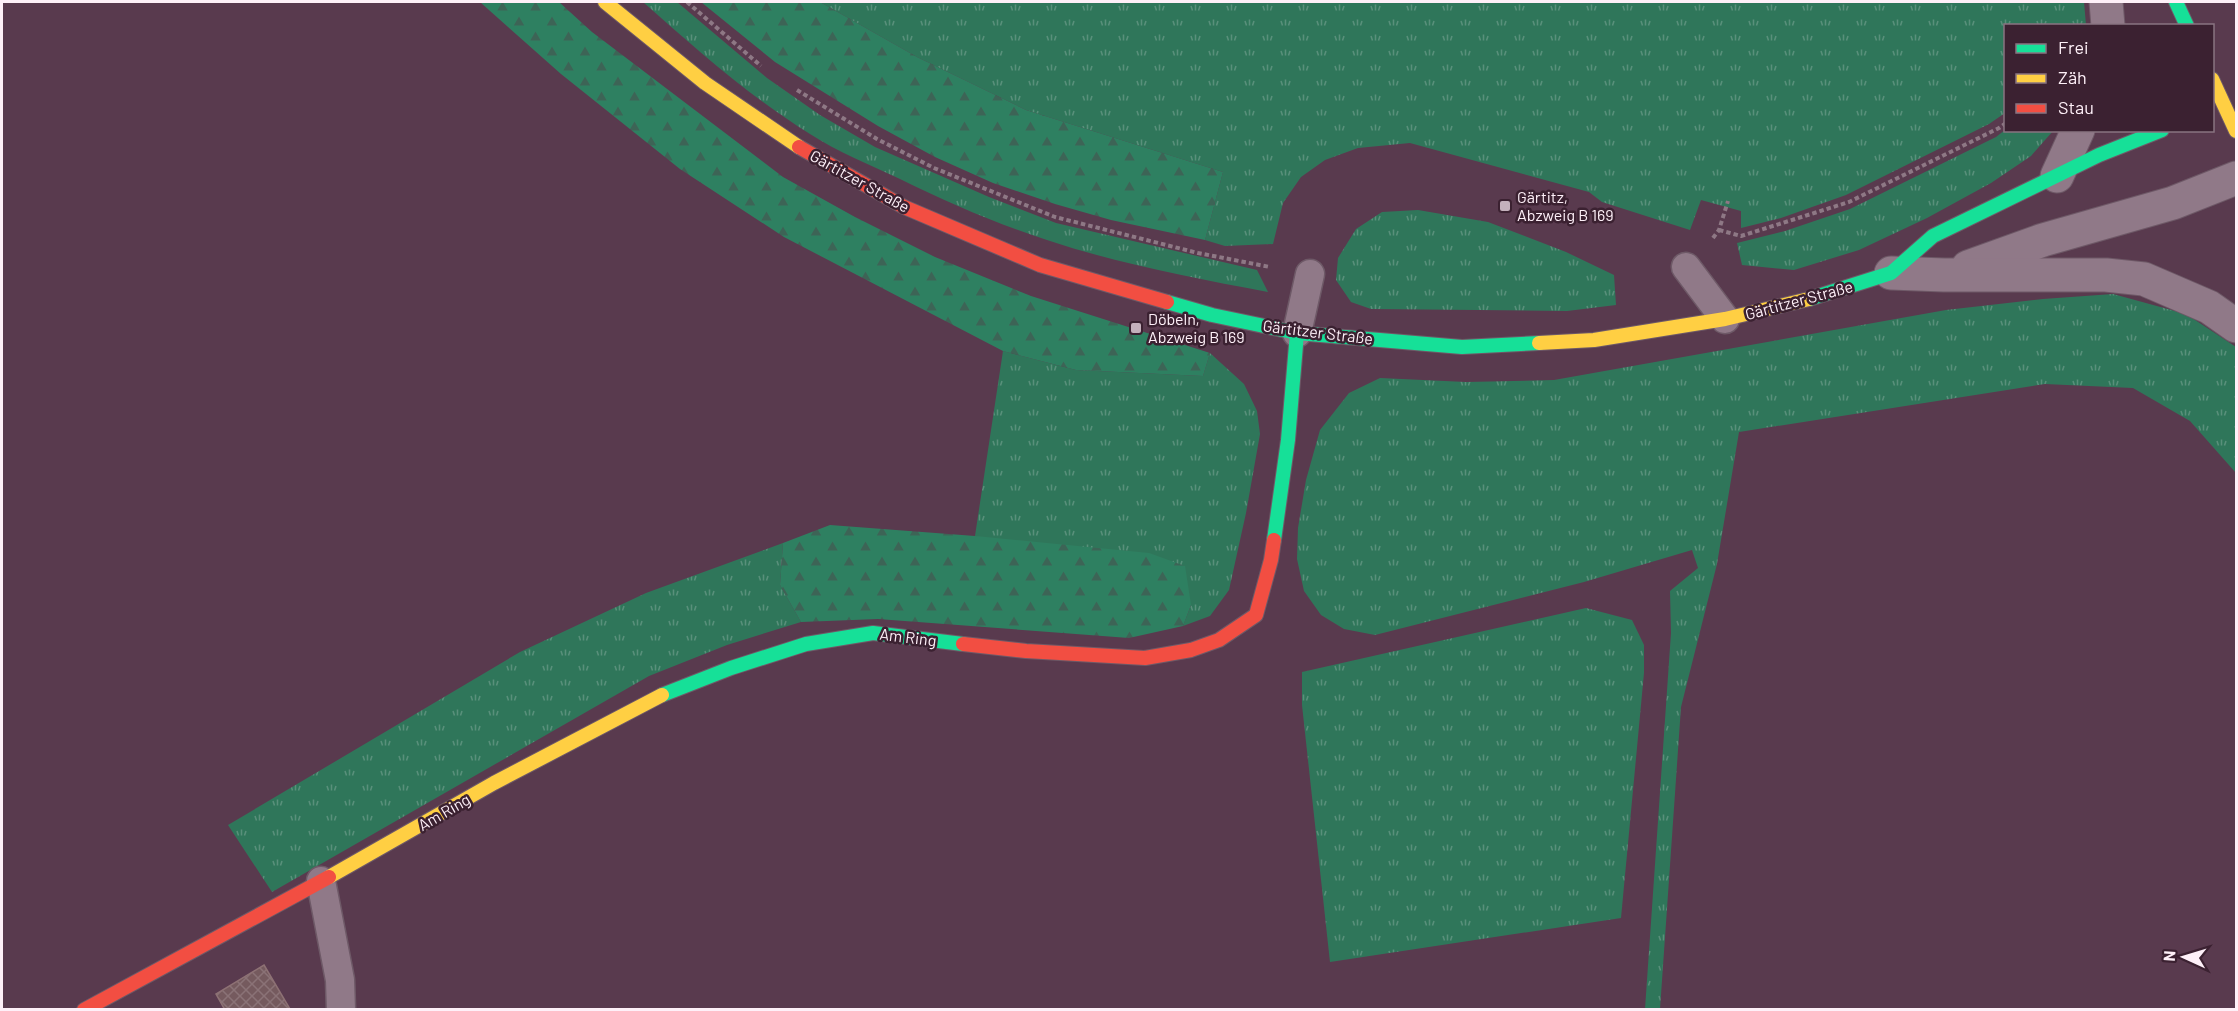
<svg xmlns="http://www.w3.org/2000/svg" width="2238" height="1011" font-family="Barlow,sans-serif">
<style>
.grass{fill:url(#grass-tufts)}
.forest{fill:url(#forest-firs)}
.building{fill:url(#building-cross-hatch);stroke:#8d7174;stroke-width:1.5}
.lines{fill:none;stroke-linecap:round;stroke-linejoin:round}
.lane-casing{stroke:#6e5967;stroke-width:31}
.street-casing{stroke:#6e5967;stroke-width:35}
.fast-casing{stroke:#6e5967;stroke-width:16}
.slow-casing{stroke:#6e5967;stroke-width:16}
.jam-casing{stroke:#6e5967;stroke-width:16}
.path{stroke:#8e7885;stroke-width:4;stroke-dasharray:4.5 3;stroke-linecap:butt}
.lane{stroke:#907988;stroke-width:28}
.street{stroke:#907988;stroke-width:33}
.fast{stroke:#16e098;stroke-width:14}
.slow{stroke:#ffcf43;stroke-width:14}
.jam{stroke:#f24e42;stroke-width:14}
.poi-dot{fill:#c4b0bc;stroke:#3b2131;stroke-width:2}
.labels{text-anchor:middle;stroke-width:5;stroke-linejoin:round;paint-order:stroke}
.street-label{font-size:16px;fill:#fef0f8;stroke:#3b2131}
.poi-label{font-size:16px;fill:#fef0f8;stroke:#3b2131;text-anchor:start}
</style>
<defs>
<pattern id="grass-tufts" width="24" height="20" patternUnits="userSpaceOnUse" patternTransform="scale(1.5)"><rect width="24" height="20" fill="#2f765a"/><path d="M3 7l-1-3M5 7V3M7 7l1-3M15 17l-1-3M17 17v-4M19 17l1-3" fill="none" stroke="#59907b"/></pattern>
<pattern id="forest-firs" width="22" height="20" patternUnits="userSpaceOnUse" patternTransform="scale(1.5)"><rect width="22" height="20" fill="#2e8061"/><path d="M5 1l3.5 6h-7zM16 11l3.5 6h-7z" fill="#3d6456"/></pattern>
<pattern id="building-cross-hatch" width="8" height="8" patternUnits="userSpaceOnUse" patternTransform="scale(1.5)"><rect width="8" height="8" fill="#755a5e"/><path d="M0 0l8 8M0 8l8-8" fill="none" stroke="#8a7276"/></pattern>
</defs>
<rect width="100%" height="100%" fill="#593a4e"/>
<!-- grass -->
<g class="grass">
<path d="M643 2H677L767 78 820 115 875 147 989 197 1056 223 1257 270 1268 292C1194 278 1119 264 1047 240 997 224 947 202 900 179 870 165 838 152 810 134 750 97 695 48 643 2Z"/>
<polygon points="820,2 2084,2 2086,25 2006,26 2005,113 1989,124 1846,195 1781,218 1741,228 1741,211 1701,200 1690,230 1602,202 1589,192 1410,143 1358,148 1325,160 1301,177 1283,203 1273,244 1225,246 1205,240 1223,172 1026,110 917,57"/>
<polygon points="2005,130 2053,131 2031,156 1991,183 1927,218 1859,250 1794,270 1742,265 1737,243 1785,231 1850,209 1996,137"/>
<polygon points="1418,210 1488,222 1566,252 1614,275 1616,305 1567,311 1478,310 1371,309 1351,302 1336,280 1338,258 1356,229 1382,212"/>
<polygon points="2113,294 2186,314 2236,347 2236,473 2190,421 2133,388 2045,384 1739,432 1717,564 1681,707 1660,1009 1645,1009 1671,633 1670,591 1698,568 1692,550 1584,582 1375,635 1344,629 1321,615 1304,591 1297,559 1298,528 1306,480 1320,430 1349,393 1380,378 1466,382 1554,380 1946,310 2043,299"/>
<polygon points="1003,351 1076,370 1203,376 1210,353 1244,384 1257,411 1260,434 1246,513 1229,590 1210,616 1183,626 1191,605 975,536"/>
<polygon points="783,543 780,585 801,622 727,645 649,676 272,892 228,825 520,652 646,593"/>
<polygon points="1586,608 1632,620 1644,645 1644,673 1621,918 1330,962 1302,705 1302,672"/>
</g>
<!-- forest -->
<g class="forest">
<polygon points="480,2 559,2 592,32 783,177 855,217 935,257 1031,296 1210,353 1203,376 1076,370 1003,351 784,237 680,169 561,74"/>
<polygon points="701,2 820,2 917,57 1026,110 1223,172 1205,240 1111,220 1055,204 993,183 935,157 878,126 775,62"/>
<polygon points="830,525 975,536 1149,553 1185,566 1191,605 1183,626 1129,638 878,619 801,622 780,585 783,543"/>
</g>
<!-- building -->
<polygon class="building" points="264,965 290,1009 225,1010 216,994"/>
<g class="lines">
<!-- lane casing -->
<g class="lane-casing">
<g id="lane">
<polyline points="1686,267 1725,319"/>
<polyline points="1297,333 1310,274"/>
<polyline points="321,881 340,980 341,1010"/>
</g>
</g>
<!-- street casing -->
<g class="street-casing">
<g id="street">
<polyline points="2106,2 2108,26"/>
<polyline points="2057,176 2078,130"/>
<polyline points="1968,267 2043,240 2173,203 2236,178"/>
<polyline points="1891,273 1944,275 2106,275 2144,279 2209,307 2236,326"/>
</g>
</g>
<!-- fast casing -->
<g class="fast-casing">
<g id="fast">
<polyline points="2176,2 2187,26"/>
<polyline points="1809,299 1891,273 1933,236 2099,155 2162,130"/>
<polyline points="1167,302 1212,315 1297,333 1462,347 1539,343"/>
<polyline points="1274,540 1288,440 1297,333"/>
<polyline points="662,695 731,668 806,644 873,633 963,644"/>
</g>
</g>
<!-- slow casing -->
<g class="slow-casing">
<g id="slow">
<polyline points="605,2 705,83 799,147"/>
<polyline points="2212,79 2236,131"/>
<polyline points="1539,343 1594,340 1725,319 1809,299"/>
<polyline points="329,877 494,783 662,695"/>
</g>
</g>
<!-- jam casing -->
<g class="jam-casing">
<g id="jam">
<polyline points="799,147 904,207 1040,265 1167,302"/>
<polyline points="963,644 1026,651 1145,658 1191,650 1219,640 1256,615 1271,560 1274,540"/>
<polyline points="84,1010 329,877"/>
</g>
</g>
<!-- path -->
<g class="path">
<polyline points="687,2 761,66"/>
<polyline points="797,90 877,139 934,168 1055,217 1198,253 1270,267"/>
<polyline points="1719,230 1741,236 1849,202 1999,128 2006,123"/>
<polyline points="1713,238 1719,230 1728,201"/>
</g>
<!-- lane -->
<use href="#lane" class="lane"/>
<!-- street -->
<use href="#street" class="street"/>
<!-- fast -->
<use href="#fast" class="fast"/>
<!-- slow -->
<use href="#slow" class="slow"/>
<!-- jam -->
<use href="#jam" class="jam"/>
</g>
<!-- markers -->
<g class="poi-dot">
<rect x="1499" y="200" width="12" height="12" rx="3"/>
<rect x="1130" y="322" width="12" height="12" rx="3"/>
</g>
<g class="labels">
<!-- street labels -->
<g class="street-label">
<text transform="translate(860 181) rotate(29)" y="6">Gärtitzer Straße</text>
<text transform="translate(1799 300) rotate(-15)" y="6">Gärtitzer Straße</text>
<text transform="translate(1318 332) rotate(7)" y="6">Gärtitzer Straße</text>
<text transform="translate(908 637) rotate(7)" y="6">Am Ring</text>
<text transform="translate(444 812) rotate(-30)" y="6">Am Ring</text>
</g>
<!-- poi labels -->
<g class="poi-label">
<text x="1517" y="203">Gärtitz,<tspan x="1517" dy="18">Abzweig B 169</tspan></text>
<text x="1148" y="325">Döbeln,<tspan x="1148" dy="18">Abzweig B 169</tspan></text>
</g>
</g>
<!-- border -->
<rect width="2238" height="1011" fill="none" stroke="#fef0f8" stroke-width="6"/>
<!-- legend -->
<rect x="2004" y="24" width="210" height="108" fill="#3b2131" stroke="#897481" stroke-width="1.5"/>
<rect x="2016" y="44" width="30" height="9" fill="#16e098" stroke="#897481" stroke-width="1.5"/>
<text x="2058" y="54" font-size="18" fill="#fef0f8">Frei</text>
<rect x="2016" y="74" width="30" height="9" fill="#ffcf43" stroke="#897481" stroke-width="1.5"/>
<text x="2058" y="84" font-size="18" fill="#fef0f8">Zäh</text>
<rect x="2016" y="104" width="30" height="9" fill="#f24e42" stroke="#897481" stroke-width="1.5"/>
<text x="2058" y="114" font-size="18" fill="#fef0f8">Stau</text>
<!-- north arrow -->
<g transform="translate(2184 957) rotate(274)" stroke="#3b2131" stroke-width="4.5" paint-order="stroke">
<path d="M0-4.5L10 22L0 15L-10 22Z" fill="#fef0f8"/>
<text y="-9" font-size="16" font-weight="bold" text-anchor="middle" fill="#fef0f8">N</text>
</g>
</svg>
